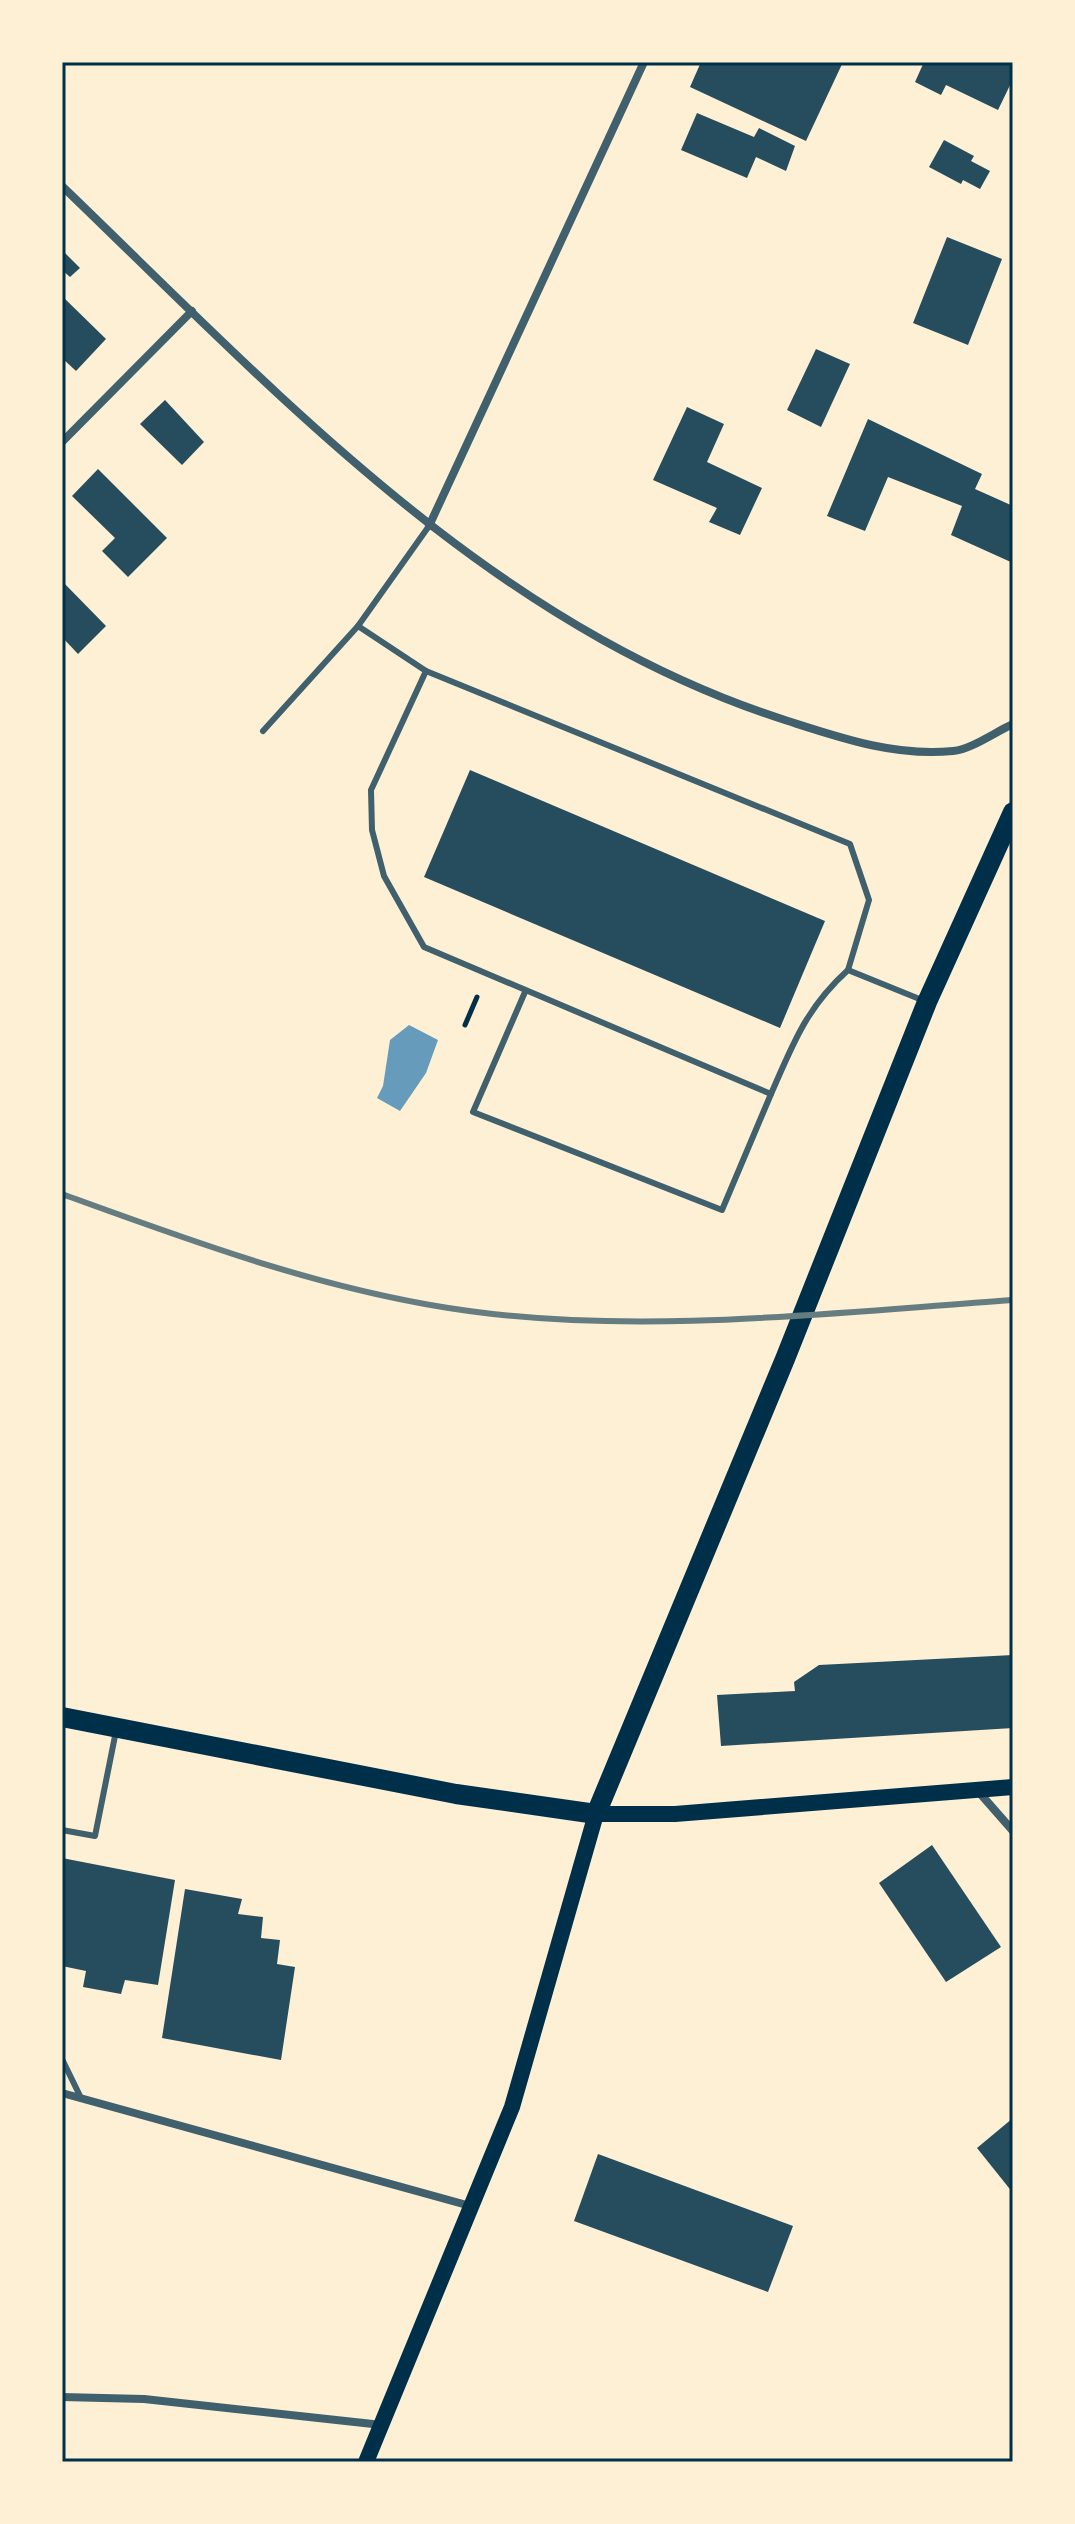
<svg xmlns="http://www.w3.org/2000/svg" width="1075" height="2524" font-family="'Noto Sans',sans-serif">
<style>
.water{fill:#669bbc}
.building{fill:#264d5e}
.lines{fill:none;stroke-linecap:round;stroke-linejoin:round}
.path{stroke:#003049;stroke-width:5}
.service{stroke:#3f606c;stroke-width:6}
.minor{stroke:#3f606c;stroke-width:8}
.secondary{stroke:#003049;stroke-width:16}
.primary{stroke:#003049;stroke-width:20}
.rail{stroke:#657d81;stroke-width:6}
.neatline{fill:none;stroke:#003049;stroke-width:3}
</style>
<rect width="100%" height="100%" fill="#fdf0d5"/>
<!-- water -->
<polygon class="water" points="409,1025 438,1040 426,1073 400,1111 377,1098 383,1086 390,1040"/>
<!-- building -->
<g class="building">
<polygon points="701,62 843,62 806,141 690,87"/>
<polygon points="924,62 1013,62 1013,79 998,110 946,85 941,95 915,82"/>
<polygon points="697,113 754,137 759,128 795,146 786,171 756,157 747,178 681,150"/>
<polygon points="944,140 974,156 971,161 990,171 980,189 963,180 961,184 929,167"/>
<polygon points="947,237 1002,259 968,345 913,323"/>
<polygon points="65,253 80,268 70,277 62,270"/>
<polygon points="62,296 106,339 76,371 62,358"/>
<polygon points="816,349 850,364 821,427 787,410"/>
<polygon points="165,400 204,442 182,465 140,424"/>
<polygon points="687,407 724,424 707,462 762,488 740,535 709,522 717,508 653,480"/>
<polygon points="868,419 982,474 975,489 1013,506 1013,563 951,535 962,506 888,477 865,531 827,516"/>
<polygon points="98,469 167,538 128,577 102,551 115,538 72,496"/>
<polygon points="62,581 106,626 78,654 62,637"/>
<polygon points="470,770 825,921 780,1028 424,877"/>
<polygon points="1013,1655 1013,1728 721,1746 717,1695 795,1691 794,1682 819,1665"/>
<polygon points="932,1845 1001,1947 946,1982 879,1883"/>
<polygon points="62,1858 175,1880 158,1985 125,1980 121,1994 83,1987 86,1971 62,1966"/>
<polygon points="185,1889 242,1899 238,1914 263,1917 261,1938 280,1940 277,1964 295,1967 281,2060 162,2038"/>
<polygon points="1013,2118 1013,2193 977,2148"/>
<polygon points="598,2154 793,2226 768,2292 574,2221"/>
</g>
<g class="lines">
<!-- path -->
<polyline class="path" points="465,1025 477,997"/>
<!-- service -->
<g class="service">
<path d="M429 526 358 626 426 671 371 790 372 830 384 876 424 947 771 1094C793 1044 806 1008 848 970L922 1000"/>
<polyline points="426,671 850,844 869,900 848,970"/>
<polyline points="263,731 358,626"/>
<polyline points="525,992 473,1112 722,1210 771,1094"/>
<polyline points="62,1830 95,1836 116,1731"/>
<polyline points="62,2059 81,2098"/>
</g>
<!-- minor -->
<g class="minor">
<path d="M62 186C279 395 492 627 788 721 841 738 896 757 953 751 972 749 995 732 1013 724"/>
<polyline points="62,442 192,311"/>
<polyline points="429,526 644,62"/>
<polyline points="977,1790 1013,1831"/>
<polyline points="62,2093 474,2207"/>
<polyline points="62,2397 144,2399 382,2425"/>
</g>
<!-- secondary -->
<polyline class="secondary" points="366,2462 512,2107 596,1814 675,1814 1013,1787"/>
<!-- primary -->
<polyline class="primary" points="62,1717 456,1794 596,1814 785,1359 927,1002 1013,812"/>
<!-- rail -->
<path class="rail" d="M62 1194C194 1242 328 1292 469 1311 643 1335 838 1312 1013 1300"/>
</g>
<!-- border -->
<rect width="1075" height="2524" fill="none" stroke="#fdf0d5" stroke-width="128"/>
<rect x="64" y="64" width="947" height="2396" class="neatline"/>
</svg>
